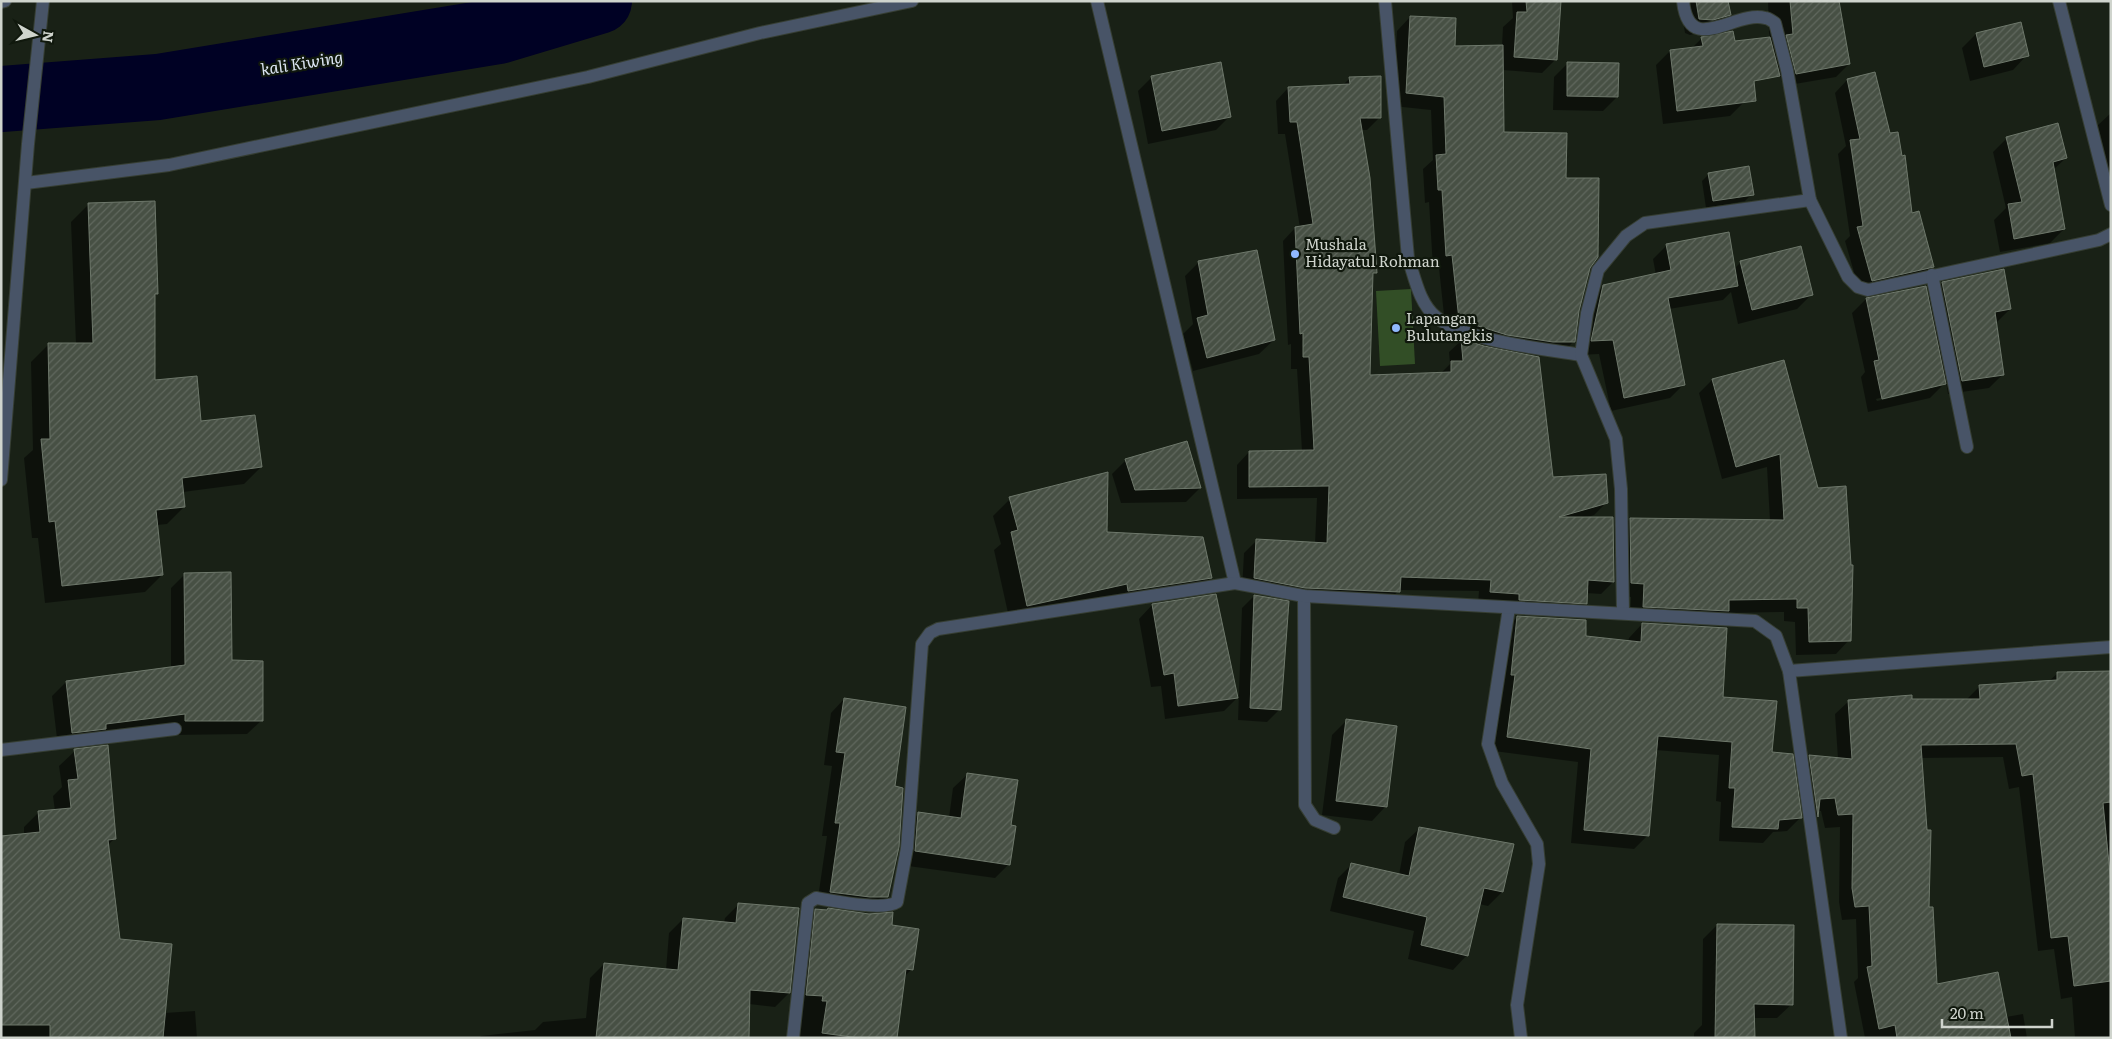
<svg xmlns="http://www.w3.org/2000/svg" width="2112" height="1039" font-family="Literata,serif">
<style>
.green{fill:#324e26}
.shadow{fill:#0007;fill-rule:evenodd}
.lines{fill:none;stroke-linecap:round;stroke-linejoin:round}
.river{stroke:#000124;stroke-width:66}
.building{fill:url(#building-hatch);stroke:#6e786b}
.minor-casing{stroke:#363e33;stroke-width:14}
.minor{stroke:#485467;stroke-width:12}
.poi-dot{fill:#90b8fd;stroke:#10180d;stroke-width:2}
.labels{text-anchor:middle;stroke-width:4.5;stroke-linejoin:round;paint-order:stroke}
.poi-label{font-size:15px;fill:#cfd4cd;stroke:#10180d;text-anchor:start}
.water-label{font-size:16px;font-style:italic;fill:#dce5f3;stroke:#10180d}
</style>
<defs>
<pattern id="building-hatch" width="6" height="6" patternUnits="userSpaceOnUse" patternTransform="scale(1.25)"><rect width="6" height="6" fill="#475044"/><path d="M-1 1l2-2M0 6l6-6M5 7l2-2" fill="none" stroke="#60685e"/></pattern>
</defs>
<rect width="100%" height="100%" fill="#192116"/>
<!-- green -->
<polygon class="green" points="1411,289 1415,364 1380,366 1376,291"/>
<!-- shadow -->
<g class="shadow">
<polygon points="1512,1 1560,1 1556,59 1542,73 1502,70 1502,133 1565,179 1589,267 1578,311 1574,341 1560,355 1526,353 1526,355 1551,478 1607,502 1594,515 1585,518 1613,582 1601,594 1586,593 1586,603 1573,615 1478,604 1479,591 1399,590 1387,604 1242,590 1244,553 1256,541 1315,544 1317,498 1237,499 1237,465 1249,452 1302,451 1297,369 1291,369 1291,344 1288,345 1283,241 1295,228 1300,228 1285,134 1278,134 1276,101 1288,88 1342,86 1350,78 1380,117 1367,130 1361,130 1375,272 1372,276 1368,376 1441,373 1450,364 1449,352 1463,339 1446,334 1439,268 1433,268 1429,202 1425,203 1423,169 1433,160 1431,110 1393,106 1397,31 1410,17 1453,47 1502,46 1503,27 1513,18"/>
<polygon points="1680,1 1727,1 1729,14 1715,28 1690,35 1685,33"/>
<polygon points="1768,1 1839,1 1849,64 1836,77 1783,86 1769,33"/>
<polygon points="2020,23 2027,55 2013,70 1970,81 1962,48 1976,34"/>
<polygon points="1702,38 1744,102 1730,116 1663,124 1656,65 1670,51 1692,48"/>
<polygon points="1568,63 1617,97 1603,111 1553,110 1554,77"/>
<polygon points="1152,77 1230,116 1216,130 1148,144 1138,91"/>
<polygon points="1847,80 1911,214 1933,267 1920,279 1860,293 1845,241 1850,236 1838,154 1846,146 1835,93"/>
<polygon points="2111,113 2111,173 2107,174 2097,126"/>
<polygon points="2007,138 2066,158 2053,170 2064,229 2050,243 2000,252 1994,220 2006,208 1993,152"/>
<polygon points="1709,174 1752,194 1745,201 1706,208 1702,181"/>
<polygon points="89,204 157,294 154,297 153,382 200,423 261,467 244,484 183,492 184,507 167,524 157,525 162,575 145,592 45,603 38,538 32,538 24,458 33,450 31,362 49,344 76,344 71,222"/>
<polygon points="1667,245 1734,269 1741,262 1811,295 1797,309 1738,324 1731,292 1723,300 1669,309 1684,384 1670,398 1611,411 1599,354 1578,355 1589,300 1603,286 1656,275 1653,259"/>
<polygon points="1199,262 1274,340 1259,354 1193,371 1183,334 1193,324 1185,276"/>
<path d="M1942 283 2010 309 1996 323 2003 374 1989 388 1948 394 1946 382 1930 398 1868 412 1861 377 1865 372 1852 313 1866 299H1927ZM1930 386V389L1877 401 1876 399Z"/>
<polygon points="1783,361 1849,640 1836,654 1796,655 1795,622 1784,621 1784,612 1725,613 1714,624 1630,620 1631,597 1618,596 1617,532 1630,519 1770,521 1767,467 1722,479 1699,393 1712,380"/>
<polygon points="1186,442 1200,488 1186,502 1121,503 1112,474 1126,460"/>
<polygon points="1010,499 1106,533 1211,578 1193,595 1010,622 994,550 1001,544 993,516"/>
<polygon points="185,574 262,720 247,734 171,735 58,747 52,696 66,682 171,668 171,588"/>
<polygon points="1254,596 1279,710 1267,722 1238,720 1242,608"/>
<polygon points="1152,605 1237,698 1224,711 1165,719 1161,686 1151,687 1139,619"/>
<polygon points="1517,617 1585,637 1628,642 1629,638 1642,624 1721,699 1771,754 1800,818 1787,831 1773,832 1763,843 1719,841 1721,802 1716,801 1719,755 1655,750 1648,835 1634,849 1571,843 1578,762 1494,751 1502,689 1504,631"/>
<polygon points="2058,673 2111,673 2111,1038 2075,1038 2072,997 2061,999 2054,949 2038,951 2019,787 2009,789 2003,757 1921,758 1928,908 1935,985 2006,1017 2023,1014 2027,1038 1865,1038 1854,982 1858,978 1856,919 1842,920 1839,902 1840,827 1825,828 1821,811 1818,811 1818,816 1806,829 1796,770 1810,757 1838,759 1835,714 1849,701 1966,700 1980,686 2049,681"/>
<polygon points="844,699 893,787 898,847 889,895 875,909 856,910 817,905 827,836 822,836 832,766 824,765 831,713"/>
<polygon points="1346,721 1386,806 1372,821 1322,815 1332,735"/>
<polygon points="75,751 115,838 107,846 118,940 164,1013 195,1011 197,1038 1,1038 1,837 24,835 24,827 39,812 55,811 53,796 62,787 59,766"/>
<polygon points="968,774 1010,827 1009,864 995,878 901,865 904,828 918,814 949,818 953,788"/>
<polygon points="1420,828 1502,892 1488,906 1479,904 1467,955 1453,970 1408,959 1414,931 1330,911 1338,878 1352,864 1399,875 1405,842"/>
<polygon points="739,904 789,993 775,1007 749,1004 749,1038 479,1038 481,1036 535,1030 543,1022 586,1018 590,978 604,964 666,970 669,933 683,919 724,923 725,918"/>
<polygon points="816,910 890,927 912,969 904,977 895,1038 795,1038 801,926"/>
<polygon points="1717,925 1792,1004 1777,1018 1753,1018 1754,1038 1694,1038 1694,1033 1702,1025 1703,939"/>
</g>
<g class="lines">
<!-- river -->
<polyline class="river" points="1,99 158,87 499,31 599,1"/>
</g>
<!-- building -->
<g class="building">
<polygon points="1526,1 1561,1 1557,60 1514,57 1517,12 1527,12"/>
<polygon points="1696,1 1728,1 1731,15 1713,20 1699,19"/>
<polygon points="1790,1 1839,1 1850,64 1796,74 1786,35 1793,34"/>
<polygon points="1410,16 1456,18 1455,46 1503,45 1504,132 1567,133 1566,178 1599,178 1598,257 1590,268 1579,311 1575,342 1553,342 1507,335 1459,320 1452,255 1446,256 1442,190 1438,190 1436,155 1446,154 1444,97 1406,93"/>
<polygon points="2021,22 2029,56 1984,67 1976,33"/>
<polygon points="1733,31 1735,41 1770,37 1780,76 1754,81 1756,101 1677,111 1670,50 1703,46 1701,37"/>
<polygon points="1221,62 1231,117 1162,131 1151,76"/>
<polygon points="1567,62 1619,63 1618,97 1567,96"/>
<polygon points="1875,72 1890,133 1898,132 1902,156 1905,155 1912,213 1919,211 1934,267 1872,281 1857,227 1863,226 1850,140 1860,139 1847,79"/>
<polygon points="1381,76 1381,118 1360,118 1370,178 1377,273 1373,273 1370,375 1451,372 1451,361 1463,361 1461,339 1484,346 1539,357 1553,477 1606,474 1608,503 1559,517 1613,517 1614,582 1588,580 1587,604 1519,600 1519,594 1490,592 1491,580 1401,577 1400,592 1305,588 1254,578 1256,539 1327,543 1329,486 1249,487 1249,451 1314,450 1309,357 1303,357 1303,333 1300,334 1295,227 1313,224 1297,122 1290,122 1288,87 1350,84 1349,77"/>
<polygon points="2058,123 2067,158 2053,162 2065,229 2014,239 2008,204 2022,202 2006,137"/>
<polygon points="1749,166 1754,195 1713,201 1708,173"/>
<polygon points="155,201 158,294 155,294 155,380 197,376 201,421 255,415 262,467 182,478 185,507 156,510 163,575 62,586 55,521 49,522 41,439 50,439 48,343 93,343 88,203"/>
<polygon points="1729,232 1738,286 1668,298 1685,385 1624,398 1613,340 1591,341 1603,285 1671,270 1666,244"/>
<polygon points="1801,246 1813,295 1752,310 1740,261"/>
<polygon points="1257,250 1275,340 1207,358 1197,318 1208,315 1198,261"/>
<polygon points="2004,269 2011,309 1995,312 2004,375 1962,381 1942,282"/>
<polygon points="1926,286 1946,384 1882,399 1874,361 1879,360 1866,298"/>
<polygon points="1784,360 1818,488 1846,486 1851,565 1853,565 1851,641 1809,642 1808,608 1797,608 1797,599 1729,600 1729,611 1643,607 1644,584 1631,583 1630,518 1784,520 1780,454 1736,467 1712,379"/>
<polygon points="1187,441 1201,488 1135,490 1125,459"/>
<polygon points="1108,472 1107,532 1203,537 1212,578 1128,591 1127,584 1027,606 1011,532 1018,530 1009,497"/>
<polygon points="231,572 232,660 263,661 263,721 185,721 185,714 106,724 106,729 72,733 66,681 185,665 184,573"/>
<polygon points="1216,594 1238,698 1178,706 1174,673 1164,675 1152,604"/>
<polygon points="1254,595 1289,601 1281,710 1250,708"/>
<polygon points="1517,616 1586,620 1586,636 1641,642 1642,623 1727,628 1723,697 1777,701 1772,752 1793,754 1802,818 1779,820 1778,829 1732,827 1735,788 1729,788 1732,742 1658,736 1649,836 1584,830 1591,749 1507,737 1515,675 1511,675"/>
<polygon points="2111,671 2111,802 2103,803 2111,884 2111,981 2074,986 2068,936 2051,938 2033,774 2022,776 2016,744 1921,745 1927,830 1931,830 1929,907 1933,907 1937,984 1998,972 2011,1038 1897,1038 1895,1025 1879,1029 1867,967 1872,966 1869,906 1855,907 1852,888 1853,814 1838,815 1835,798 1820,799 1818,817 1809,755 1852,759 1848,700 1912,695 1912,699 1980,699 1979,685 2057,680 2057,672"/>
<polygon points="844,698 906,707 895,786 903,788 899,847 888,897 870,897 830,892 840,823 835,823 845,753 836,752"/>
<polygon points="1346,719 1397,726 1387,807 1336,801"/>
<polygon points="108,745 116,839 108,840 120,939 172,944 163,1038 50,1038 50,1025 1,1025 1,836 40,832 38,811 71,808 68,780 78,779 74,749"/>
<polygon points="967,773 1018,780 1011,825 1016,826 1010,865 915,851 918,812 961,818"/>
<polygon points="1419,827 1514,844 1503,892 1484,888 1468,956 1421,945 1427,917 1343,897 1351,863 1409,876"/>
<polygon points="738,903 799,908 790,993 750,990 749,1038 596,1038 604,963 678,970 683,918 736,923"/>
<polygon points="828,908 869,914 893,912 892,925 919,929 913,970 906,969 897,1038 859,1038 822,1033 827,1001 822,1001 823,996 806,995 815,909 827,910"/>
<polygon points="1717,924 1794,925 1793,1005 1754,1004 1755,1038 1715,1038"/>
</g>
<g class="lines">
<!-- minor casing -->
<g class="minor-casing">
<g id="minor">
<polyline points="1097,1 1235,583"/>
<path d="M1385 1 1408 258C1415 278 1419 303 1436 317 1468 342 1541 348 1581 355"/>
<polyline points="2059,1 2111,205"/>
<polyline points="1,2 5,1"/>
<polyline points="26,183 169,165 588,77 760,33 912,1"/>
<polyline points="1810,200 1848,277 1858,287 1868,290 2099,240 2111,234"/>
<polyline points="1932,275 1967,447"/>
<polyline points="1,480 28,144 43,1"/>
<polyline points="1304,596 1305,805 1315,820 1334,828"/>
<polyline points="1509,608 1488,744 1502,783 1537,844 1539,864 1517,1005 1521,1038"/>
<path d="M1623 613 1621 489 1616 439 1581 355 1587 313 1598 270 1626 236 1645 223 1810 200 1787 70 1775 23C1772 21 1768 18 1765 18 1735 10 1689 58 1683 1"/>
<polyline points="1789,671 2111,647"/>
<polyline points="1,750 175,729"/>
<path d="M793 1038 808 903 816 898C832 901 884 911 897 902L907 848 922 644 930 633 938 629 1235 583 1304 596 1755 621 1776 636 1789 671 1841 1038"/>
</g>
</g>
<!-- minor -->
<use href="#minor" class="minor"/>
</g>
<!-- markers -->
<g class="poi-dot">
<circle cx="1295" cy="254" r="5"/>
<circle cx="1396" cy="328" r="5"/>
</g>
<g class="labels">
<!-- poi labels -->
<g class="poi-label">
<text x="1305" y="250">Mushala<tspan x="1305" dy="17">Hidayatul Rohman</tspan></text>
<text x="1406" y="324">Lapangan<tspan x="1406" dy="17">Bulutangkis</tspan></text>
</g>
<!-- water labels -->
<g class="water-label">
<text transform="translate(302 63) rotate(-9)" y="6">kali Kiwing</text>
</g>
</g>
<!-- border -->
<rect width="2112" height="1039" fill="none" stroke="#cfd4cd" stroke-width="5"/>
<!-- north arrow -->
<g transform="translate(35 35) rotate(98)" stroke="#10180d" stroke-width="4" paint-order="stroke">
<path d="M0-4L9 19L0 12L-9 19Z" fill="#cfd4cd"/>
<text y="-8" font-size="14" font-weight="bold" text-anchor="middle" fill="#cfd4cd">N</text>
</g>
<!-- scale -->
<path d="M1942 1019v8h110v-8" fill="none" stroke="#cfd4cd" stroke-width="2.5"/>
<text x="1950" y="1019" font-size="15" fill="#cfd4cd" stroke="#10180d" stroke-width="4" paint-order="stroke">20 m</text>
</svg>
